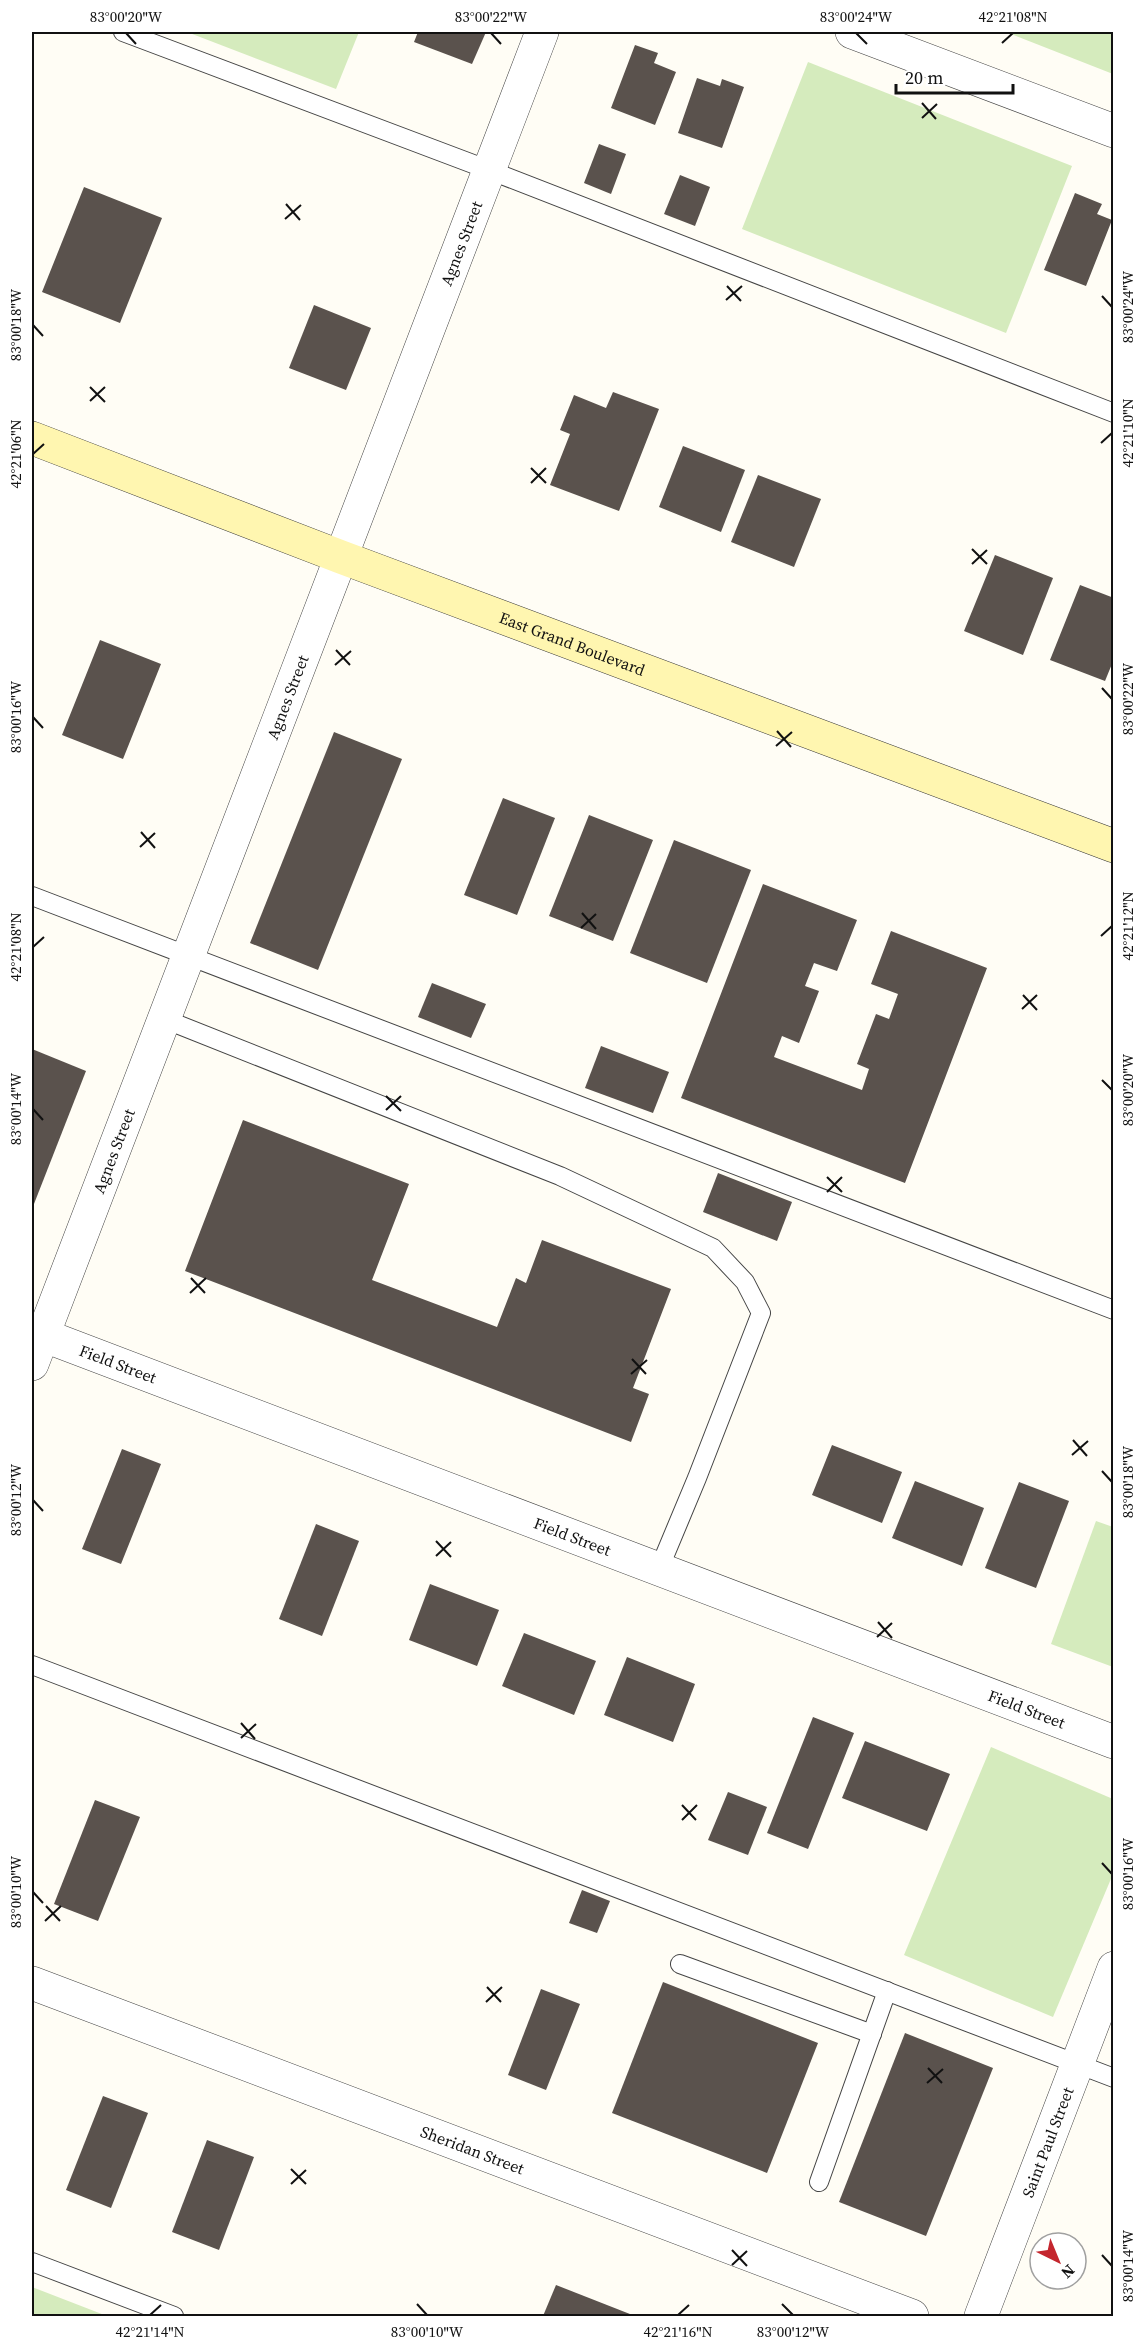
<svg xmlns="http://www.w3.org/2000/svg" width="1145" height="2348" font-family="'Source Serif 4',serif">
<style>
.grass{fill:#d5ebbd}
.building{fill:#5a524d}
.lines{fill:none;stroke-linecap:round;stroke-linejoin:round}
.lane-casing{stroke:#444;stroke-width:20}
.street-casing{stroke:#444;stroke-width:34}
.secondary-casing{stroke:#333;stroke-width:34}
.lane{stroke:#fff;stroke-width:18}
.street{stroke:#fff;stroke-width:33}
.secondary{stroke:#fff6b0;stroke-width:33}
.ticks{fill:none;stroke:#111;stroke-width:2}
.labels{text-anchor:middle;stroke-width:6;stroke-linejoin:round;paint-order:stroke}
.street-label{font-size:16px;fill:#111;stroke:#fff}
.neatline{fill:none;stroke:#111;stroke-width:2}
.ticks-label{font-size:15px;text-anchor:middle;fill:#111}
</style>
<rect width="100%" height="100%" fill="#fffdf5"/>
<!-- grass -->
<g class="grass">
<polygon points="187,32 359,32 336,89"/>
<polygon points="1006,32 1113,32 1113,74"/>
<polygon points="808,62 1072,166 1006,333 742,229"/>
<polygon points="1096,1521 1113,1527 1113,1667 1051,1644"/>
<polygon points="991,1747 1113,1799 1113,1874 1053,2017 904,1955"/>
<polygon points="32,2287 107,2316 32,2316"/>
</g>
<!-- building -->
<g class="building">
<polygon points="418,32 486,32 472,64 414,42"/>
<polygon points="635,45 658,53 654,63 676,72 655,125 611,108"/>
<polygon points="697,78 720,86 722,79 744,87 722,148 678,133"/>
<polygon points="599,144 626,154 611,194 584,183"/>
<polygon points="680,175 710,187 695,226 664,214"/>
<polygon points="84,187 162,218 120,323 42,292"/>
<polygon points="1075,193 1102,204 1097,214 1112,220 1086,286 1044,270"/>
<polygon points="314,305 371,328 346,390 289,368"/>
<polygon points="613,392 659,409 619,511 550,485 570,434 560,430 574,395 606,408"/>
<polygon points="683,446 745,470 721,532 659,507"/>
<polygon points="758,475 821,499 794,567 731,542"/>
<polygon points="995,555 1053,578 1023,655 964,631"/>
<polygon points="1080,585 1114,598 1114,659 1105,681 1050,660"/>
<polygon points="100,640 161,664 123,759 62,735"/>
<polygon points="334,732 402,759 318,970 250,943"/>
<polygon points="503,798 555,818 517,915 464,895"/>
<polygon points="589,815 653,840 613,941 549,916"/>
<polygon points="674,840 751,870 707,983 630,953"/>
<polygon points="763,884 857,920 837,971 814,963 805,986 819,991 799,1043 782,1036 774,1057 862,1090 869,1069 857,1064 876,1014 889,1019 898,994 871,984 891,931 987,968 905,1183 681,1098"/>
<polygon points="432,983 486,1004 471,1038 418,1017"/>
<polygon points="601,1046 669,1072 653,1113 585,1088"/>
<polygon points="32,1049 86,1071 32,1209"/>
<polygon points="243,1120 409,1184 372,1280 497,1327 516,1278 526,1283 542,1240 671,1289 633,1388 649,1394 631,1442 185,1271"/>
<polygon points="718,1173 792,1202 777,1241 703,1212"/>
<polygon points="832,1445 902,1472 882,1523 812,1495"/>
<polygon points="122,1449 161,1464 121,1564 82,1549"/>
<polygon points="915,1481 984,1508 962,1566 892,1538"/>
<polygon points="1019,1482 1069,1501 1036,1588 985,1568"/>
<polygon points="316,1524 359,1541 322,1636 279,1619"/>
<polygon points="430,1584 499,1610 477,1666 409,1640"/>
<polygon points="524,1633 596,1661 574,1715 502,1686"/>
<polygon points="627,1657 695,1684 673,1742 604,1715"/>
<polygon points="813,1717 854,1733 808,1849 767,1833"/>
<polygon points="865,1741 950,1774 927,1831 842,1798"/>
<polygon points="728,1792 767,1807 748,1855 708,1840"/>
<polygon points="95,1800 140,1817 98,1921 54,1904"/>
<polygon points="582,1890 610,1901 597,1933 569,1923"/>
<polygon points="663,1982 818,2043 767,2173 612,2113"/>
<polygon points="541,1989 580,2004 546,2090 508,2075"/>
<polygon points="905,2033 993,2068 926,2236 839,2202"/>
<polygon points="103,2096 148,2113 111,2208 66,2190"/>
<polygon points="207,2140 254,2157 219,2250 172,2232"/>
<polygon points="556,2285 635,2316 543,2316"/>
</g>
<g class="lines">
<!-- lane casing -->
<g class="lane-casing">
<g id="lane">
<polyline points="123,32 489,170 1114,413"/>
<polyline points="32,896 1114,1310"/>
<polyline points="164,1019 560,1176 713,1248 745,1282 761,1313 697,1478 659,1569"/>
<polyline points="32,1665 1114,2078"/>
<polyline points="680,1964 872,2034"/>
<polyline points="819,2182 887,1991"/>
<polyline points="32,2262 174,2316"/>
</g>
</g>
<!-- street casing -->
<g class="street-casing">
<g id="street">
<polyline points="852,32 1114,131"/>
<path id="s1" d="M32 1331 1114 1742"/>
<path id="s2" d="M32 1364 542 32"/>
<path id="s3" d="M32 1983 912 2316"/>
<path id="s4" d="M981 2316 1114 1968"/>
</g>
</g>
<!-- secondary casing -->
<g class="secondary-casing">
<g id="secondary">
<path id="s5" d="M32 438 341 557 1114 846"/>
</g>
</g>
<!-- lane -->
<use href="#lane" class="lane"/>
<!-- street -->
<use href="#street" class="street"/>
<!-- secondary -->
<use href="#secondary" class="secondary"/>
</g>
<!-- ticks -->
<path class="ticks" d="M126 33 136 44M491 33 501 44M856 33 867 44M1002 43 1013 33M922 103 936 119M922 118 937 104M286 204 300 220M285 219 301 205M727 286 741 301M1102 296 1112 307M726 300 742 286M33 325 43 336M90 387 105 402M90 401 105 387M1101 443 1112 433M33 454 44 444M531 468 546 483M531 483 546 468M972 549 987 564M972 564 987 550M336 650 350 665M335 665 351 651M1102 688 1112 699M33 717 43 728M777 731 791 747M776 746 792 732M141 832 155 848M140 847 155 833M582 913 596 929M581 928 596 914M1101 936 1112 926M33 947 44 937M1023 995 1037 1010M1022 1009 1037 995M1102 1080 1112 1090M386 1096 401 1111M33 1109 43 1120M386 1110 401 1096M827 1177 842 1192M827 1192 842 1177M191 1278 205 1293M190 1293 206 1278M632 1359 646 1374M631 1374 647 1360M1073 1440 1087 1456M1072 1455 1088 1441M1102 1471 1112 1482M33 1500 43 1511M436 1541 451 1557M436 1556 451 1542M878 1622 892 1638M877 1637 892 1623M241 1723 255 1739M241 1738 256 1724M682 1805 696 1820M682 1820 697 1805M1102 1863 1112 1874M33 1892 43 1903M46 1906 60 1921M45 1921 61 1906M487 1987 501 2002M486 2002 502 1987M928 2068 942 2083M927 2083 943 2069M291 2169 306 2184M291 2184 306 2170M732 2250 747 2266M1102 2255 1112 2266M732 2265 747 2251M417 2304 427 2315M782 2304 793 2315M150 2315 161 2305M678 2315 689 2305"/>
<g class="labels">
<!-- street labels -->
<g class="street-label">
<text dy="6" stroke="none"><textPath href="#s2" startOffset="1200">Agnes Street</textPath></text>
<text dy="6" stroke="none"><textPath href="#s5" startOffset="578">East Grand Boulevard</textPath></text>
<text dy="6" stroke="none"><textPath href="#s2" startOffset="714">Agnes Street</textPath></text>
<text dy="6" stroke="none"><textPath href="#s2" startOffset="228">Agnes Street</textPath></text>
<text dy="6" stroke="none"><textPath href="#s1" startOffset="92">Field Street</textPath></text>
<text dy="6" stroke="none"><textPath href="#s1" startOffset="578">Field Street</textPath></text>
<text dy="6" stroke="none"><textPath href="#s1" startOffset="1064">Field Street</textPath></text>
<text dy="6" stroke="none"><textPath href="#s4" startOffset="186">Saint Paul Street</textPath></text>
<text dy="6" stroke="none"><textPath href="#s3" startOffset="471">Sheridan Street</textPath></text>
</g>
</g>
<!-- border -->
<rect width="1145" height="2348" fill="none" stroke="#ffffff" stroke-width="66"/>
<!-- north arrow -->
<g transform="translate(1058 2261) rotate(137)"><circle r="28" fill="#ffffff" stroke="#a0a0a0" stroke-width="1.5"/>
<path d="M0-4.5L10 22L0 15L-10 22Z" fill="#c4262e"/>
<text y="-9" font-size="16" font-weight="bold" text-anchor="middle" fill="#111111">N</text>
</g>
<!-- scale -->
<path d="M896 84v9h117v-9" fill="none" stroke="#111111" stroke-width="3"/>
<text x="905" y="84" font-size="18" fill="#111111" stroke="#ffffff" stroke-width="4.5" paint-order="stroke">20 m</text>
<rect x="33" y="33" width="1079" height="2282" class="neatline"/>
<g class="ticks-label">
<text x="126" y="22">83°00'20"W</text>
<text x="491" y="22">83°00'22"W</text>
<text x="856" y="22">83°00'24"W</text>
<text x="1013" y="22">42°21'08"N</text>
<text transform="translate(1128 307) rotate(-90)" y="5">83°00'24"W</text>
<text transform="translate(16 325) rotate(-90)" y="5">83°00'18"W</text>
<text transform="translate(1128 433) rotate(-90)" y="5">42°21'10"N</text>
<text transform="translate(16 454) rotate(-90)" y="5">42°21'06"N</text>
<text transform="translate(1128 699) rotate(-90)" y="5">83°00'22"W</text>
<text transform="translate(16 717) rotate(-90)" y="5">83°00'16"W</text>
<text transform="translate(1128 926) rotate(-90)" y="5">42°21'12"N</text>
<text transform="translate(16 947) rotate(-90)" y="5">42°21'08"N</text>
<text transform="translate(1128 1090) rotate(-90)" y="5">83°00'20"W</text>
<text transform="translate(16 1109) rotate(-90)" y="5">83°00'14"W</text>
<text transform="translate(1128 1482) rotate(-90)" y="5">83°00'18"W</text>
<text transform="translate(16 1500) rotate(-90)" y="5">83°00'12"W</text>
<text transform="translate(1128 1874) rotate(-90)" y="5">83°00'16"W</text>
<text transform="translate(16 1892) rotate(-90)" y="5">83°00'10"W</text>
<text transform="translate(1128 2266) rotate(-90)" y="5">83°00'14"W</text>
<text x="150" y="2337">42°21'14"N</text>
<text x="427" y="2337">83°00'10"W</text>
<text x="678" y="2337">42°21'16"N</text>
<text x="793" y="2337">83°00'12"W</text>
</g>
</svg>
